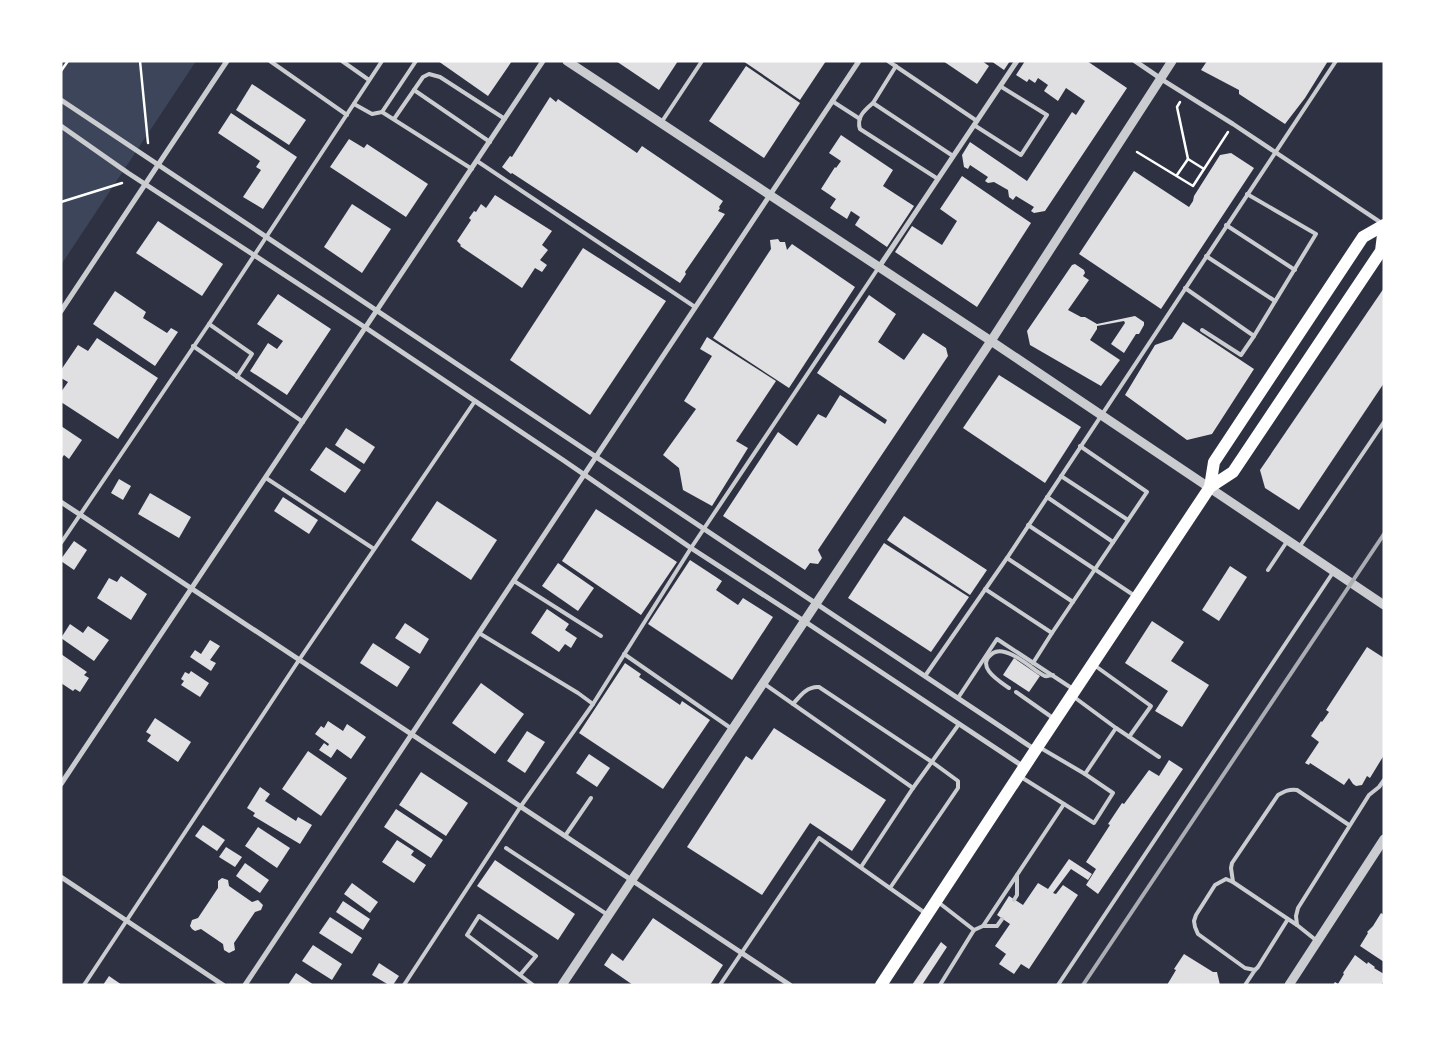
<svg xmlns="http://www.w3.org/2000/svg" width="1445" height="1046" font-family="'Sofia Sans Condensed',sans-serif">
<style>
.green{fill:#3c4559}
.building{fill:#e0e0e3}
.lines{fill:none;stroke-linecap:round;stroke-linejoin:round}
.path{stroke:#fff;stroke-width:2.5}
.service{stroke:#caccd0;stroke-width:4}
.pedestrian{stroke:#caccd0;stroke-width:4.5}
.minor{stroke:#caccd0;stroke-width:5}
.tertiary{stroke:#caccd0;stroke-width:9}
.primary{stroke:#fff;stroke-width:12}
.rail{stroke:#abadb3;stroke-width:4}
</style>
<rect width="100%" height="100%" fill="#2d3142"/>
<!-- green -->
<polygon class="green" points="61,61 196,61 61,265"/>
<!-- building -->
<g class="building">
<polygon points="438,61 512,61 488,96"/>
<polygon points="616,61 678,61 659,90"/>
<polygon points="743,61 826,61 800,100"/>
<polygon points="943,61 982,61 989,66 977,84"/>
<polygon points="991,61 1010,61 1004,70"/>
<polygon points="1025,61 1087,61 1127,88 1045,211 1034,213 1031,211 1034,207 1016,196 1013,200 1009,197 1008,190 994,182 988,183 985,181 988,177 970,165 968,169 964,167 962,155 970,142 1027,181 1072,112 1076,115 1085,101 1066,88 1058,101 1044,91 1048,85 1038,78 1035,83 1029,79 1027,82 1016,75"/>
<polygon points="1207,61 1328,61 1305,98 1285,124 1239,94 1239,90 1201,70"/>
<polygon points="746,66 800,103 764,158 709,121"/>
<polygon points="252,84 306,120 289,145 236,110"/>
<polygon points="550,97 556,102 558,99 637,153 642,146 723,201 719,207 720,208 718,211 725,214 685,272 686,274 680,283 512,173 511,174 502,167 510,156 512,157"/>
<polygon points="231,113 297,157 263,209 243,197 261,170 256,167 260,161 218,133"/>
<polygon points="841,135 893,170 883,186 914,206 887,247 855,225 860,217 851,211 847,219 830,208 836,199 821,189 835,167 836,168 841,161 829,153"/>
<polygon points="349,139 364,148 367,144 428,184 406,217 330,167"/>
<polygon points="1231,153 1254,168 1161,309 1079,254 1134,171 1189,207 1193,201 1194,196 1220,155"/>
<polygon points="962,176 1031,223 977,307 895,252 912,226 942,245 957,221 940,209"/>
<polygon points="495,195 552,231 542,245 548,250 540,260 547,265 542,272 535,268 522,288 460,246 461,245 457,241 471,220 469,218 474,211 476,212 481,204 486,208"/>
<polygon points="352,204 391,229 362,273 324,247"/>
<polygon points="158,221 223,264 202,296 136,253"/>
<polygon points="778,239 780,242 785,242 787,250 792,244 855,287 789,388 713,338 771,249 770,240"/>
<polygon points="583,248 666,301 590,415 510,360"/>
<polygon points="1075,264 1084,270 1085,273 1083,276 1089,280 1068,310 1081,317 1085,317 1097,324 1135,316 1144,322 1144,325 1139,334 1136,334 1124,353 1111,344 1125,323 1124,321 1097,326 1097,329 1090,340 1120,360 1101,386 1030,345 1027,331 1072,265"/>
<polygon points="1384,288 1384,383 1299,510 1265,488 1260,470"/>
<polygon points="115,291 146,312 143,318 167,333 171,328 178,332 155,366 93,324"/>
<polygon points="278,294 331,329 287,395 250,371 268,343 277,349 283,341 257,324"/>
<polygon points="869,295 896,314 878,342 904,360 923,333 946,348 948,356 818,550 822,558 818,564 810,563 805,570 723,516 778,432 797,446 818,414 826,418 840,395 885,424 887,420 817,373"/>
<polygon points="1183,322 1254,369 1212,434 1187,440 1125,395 1155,345 1172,339"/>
<polygon points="707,337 776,381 736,441 748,448 712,506 683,490 679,468 663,455 696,409 684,401 712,356 700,349"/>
<polygon points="97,338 158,378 118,439 61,402 61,392 68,382 61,378 61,370 78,345 88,351"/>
<polygon points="999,375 1081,427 1045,483 963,428"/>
<polygon points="61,426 82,440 69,459 64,455 61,459"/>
<polygon points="346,428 375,447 364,464 335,445"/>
<polygon points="326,447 361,470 345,493 310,470"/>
<polygon points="119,479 131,486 123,500 111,493"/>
<polygon points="150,493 191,517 179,538 138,514"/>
<polygon points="283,497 318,520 309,534 274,511"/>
<polygon points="437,501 497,540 471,580 411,540"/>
<polygon points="596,509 677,562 641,615 562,561"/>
<polygon points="904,516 987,570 970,595 887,540"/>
<polygon points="74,541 87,550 74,570 61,561 61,559"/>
<polygon points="884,543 969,597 931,652 848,598"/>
<polygon points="690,560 722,581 716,590 738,605 743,598 773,617 732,680 648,624"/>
<polygon points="558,563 594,588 578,611 542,586"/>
<polygon points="1230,566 1247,577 1219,621 1202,610"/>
<polygon points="121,576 147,594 131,620 97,598 109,578 117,582"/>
<polygon points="547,609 569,624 565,630 577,638 571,648 565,644 559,652 531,633"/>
<polygon points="1152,621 1184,642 1171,661 1209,685 1182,727 1155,711 1168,691 1125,663"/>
<polygon points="405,623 429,639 420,654 395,638"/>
<polygon points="70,624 83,633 88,626 109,640 94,661 61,638"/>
<polygon points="210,640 220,646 210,660 216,663 211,671 190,657 195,650 201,654"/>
<polygon points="373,643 410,667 397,687 360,663"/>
<polygon points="1367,647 1384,658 1384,755 1370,778 1367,776 1362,785 1356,786 1353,784 1349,778 1344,785 1310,763 1309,765 1305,763 1319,742 1311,736 1321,721 1322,722 1329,712 1326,710"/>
<polygon points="61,654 87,672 84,675 89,678 80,692 75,689 73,691 61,683"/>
<polygon points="1014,658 1040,676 1029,692 1003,675"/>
<polygon points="625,663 641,674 639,677 680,705 682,701 710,720 663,789 579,733"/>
<polygon points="191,671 209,683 200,697 181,685 184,681 181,679 185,672 189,674"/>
<polygon points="481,683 524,714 495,754 452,723"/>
<polygon points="155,718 191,742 178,762 147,741 151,735 146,732"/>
<polygon points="328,721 343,731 347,724 366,737 351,759 337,749 331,758 319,750 324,743 328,746 329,744 315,734 321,726 324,728"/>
<polygon points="774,728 886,800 852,851 810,823 762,895 687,847 746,756 752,760"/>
<polygon points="527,731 545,742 525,773 507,761"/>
<polygon points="308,751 347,778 321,816 282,789"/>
<polygon points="589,754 610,768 597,787 576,773"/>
<polygon points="1169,760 1183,769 1098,894 1086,885 1096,869 1086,862 1110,825 1108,824 1122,803 1124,804 1149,770 1159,776"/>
<polygon points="421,772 468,803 446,836 399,805"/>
<polygon points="260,787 270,794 265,801 296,821 298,817 312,825 300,844 253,816 255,813 247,808"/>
<polygon points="396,809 443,840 431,858 384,827"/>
<polygon points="203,825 225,840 217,851 195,836"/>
<polygon points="258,827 290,848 277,868 245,846"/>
<polygon points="397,840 414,851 411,855 426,865 414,883 382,862"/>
<polygon points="226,847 242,857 235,867 219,857"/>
<polygon points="1069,859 1092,874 1088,880 1071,869 1053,893 1056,894 1063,885 1078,895 1029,969 1021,964 1014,974 999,964 1006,954 995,946 1010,924 997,915 1009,896 1023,905 1038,883 1048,889"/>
<polygon points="495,860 575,914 558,940 477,886"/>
<polygon points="245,863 269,880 260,893 236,876"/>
<polygon points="222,878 228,880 229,886 252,902 258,900 263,905 261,910 255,912 234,943 235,950 229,953 224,950 223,944 201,929 195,931 192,929 190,926 192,920 198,918 218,888 218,881"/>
<polygon points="352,883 378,902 370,913 344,894"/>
<polygon points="343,901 370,919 363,930 336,912"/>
<polygon points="1381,913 1384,915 1384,962 1360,946 1368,933 1367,932 1373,926"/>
<polygon points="330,917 362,938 352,954 319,933"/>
<polygon points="653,918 723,965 710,985 633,985 604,965 612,953 623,961"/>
<polygon points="941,942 947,947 922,985 912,985"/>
<polygon points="313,945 342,964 332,980 302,961"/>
<polygon points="1184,954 1213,972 1217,972 1220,985 1167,985 1176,970 1174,969"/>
<polygon points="1355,955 1367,964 1368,962 1375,967 1374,968 1384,974 1384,981 1381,985 1333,985 1335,982 1338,984 1344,974 1343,973"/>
<polygon points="379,963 399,976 393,985 389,985 372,975"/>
<polygon points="296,973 314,985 288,985"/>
<polygon points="109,976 122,985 103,985"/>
</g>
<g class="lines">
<!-- path -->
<g class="path">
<polyline points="140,61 148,143"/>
<polyline points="61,71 68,61"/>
<polyline points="1180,102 1177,107 1188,159"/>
<polyline points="1137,152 1193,186 1228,132"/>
<polyline points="1177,175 1188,159 1204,169"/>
<polyline points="61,202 122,183"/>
</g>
<!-- service -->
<g class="service">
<polyline points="270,61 347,115"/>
<polyline points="342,61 369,80"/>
<polyline points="888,61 977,121"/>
<polyline points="414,90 490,142"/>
<polyline points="832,101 860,119"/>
<polyline points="873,103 896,66"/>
<polyline points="354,104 372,114 382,112 472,169"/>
<polyline points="382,112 416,61"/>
<polyline points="394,119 423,77 429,74 440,77 505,119"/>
<polyline points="661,123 702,61"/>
<polyline points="974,125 1021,155 1047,115 1000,86"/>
<polyline points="477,161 695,307"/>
<path d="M938 179 860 129C856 117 865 110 873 103L953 156"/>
<polyline points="1226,225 1295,270"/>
<polyline points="1206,256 1275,301"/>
<polyline points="1185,288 1254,336 1316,234 1247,194"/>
<polyline points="209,324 252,354 237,377"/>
<polyline points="1202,330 1241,355 1254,336"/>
<polyline points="193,346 303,422"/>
<polyline points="1061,476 1128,520"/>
<polyline points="266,478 374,549"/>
<polyline points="1047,497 1113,542"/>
<polyline points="1028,525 1135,596"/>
<polyline points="61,543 209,324 382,61"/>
<polyline points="1300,546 1384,422"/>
<polyline points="1007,558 1073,602"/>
<polyline points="1268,570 1288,540"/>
<polyline points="514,581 601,636"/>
<polyline points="985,589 1052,633"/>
<polyline points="479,633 578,693 593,704"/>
<polyline points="624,654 732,729"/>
<polyline points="1033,663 1052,633 1147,492 1080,446"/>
<polyline points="1094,665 1151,706 1129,737"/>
<polyline points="925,676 1007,558 1336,61"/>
<polyline points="763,683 913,788"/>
<path d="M1009 688C999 681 974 666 993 653 1005 645 1028 665 1038 672 1040 673 1042 675 1045 676 1047 677 1050 675 1053 675"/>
<polyline points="1016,692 1053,718"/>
<polyline points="1074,697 1116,728"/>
<polyline points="958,698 997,639 1073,689"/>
<path d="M793 704C800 696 807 686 819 687L932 762 958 781V788L890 888"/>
<polyline points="1039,747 1085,774"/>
<polyline points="1021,777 1064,804"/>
<polyline points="565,836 591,798"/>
<polyline points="506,848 608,915"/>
<polyline points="861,867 913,788 959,724"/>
<path d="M1233 882 1231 868 1232 863 1278 795C1285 791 1289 789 1297 790L1349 825"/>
<polyline points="1014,900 1017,895 1017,875"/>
<polyline points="938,902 974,930"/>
<polyline points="1288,919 1258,967 1255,970 1245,968 1198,934 1195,927 1194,921 1196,915 1215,885 1226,879 1233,882 1288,919 1297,925"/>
<polyline points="983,926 997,926 1002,919"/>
<polyline points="1317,941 1297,925 1296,916 1298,908 1369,795 1379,787 1384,780"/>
<polyline points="520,975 536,956 479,916 467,935 533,985"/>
<polyline points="84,985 299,660 475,401"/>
<polyline points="404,985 521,806 593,704 691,548 879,267"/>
<polyline points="720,985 819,838 925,913"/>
<polyline points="940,985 974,930 983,926 1064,804 1094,823 1113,793 1085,774 1116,728 1159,757"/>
<polyline points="1058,985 1334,571"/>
<polyline points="1245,985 1255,970"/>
</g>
<!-- pedestrian -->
<polyline class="pedestrian" points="1161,79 1233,124 1383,224"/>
<!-- minor -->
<g class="minor">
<polyline points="1135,61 1160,78"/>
<polyline points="61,100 1034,749"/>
<polyline points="61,126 128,173 366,328 563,460 691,548 804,621 1024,767"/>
<polyline points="879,267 1017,61"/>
<polyline points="61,311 227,61"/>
<polyline points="61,502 790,985"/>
<polyline points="61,784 543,61"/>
<polyline points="61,877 223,985"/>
<polyline points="245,985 859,61"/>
</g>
<!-- tertiary -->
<g class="tertiary">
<polyline points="567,61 991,341 1384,605"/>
<polyline points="562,985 991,341 1172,61"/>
<polyline points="1289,985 1384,839"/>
</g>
<!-- primary -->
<g class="primary">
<polyline points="1210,487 1214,462 1363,237 1384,225"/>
<polyline points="881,985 1038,746 1210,487 1233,472 1381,251 1384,227"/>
</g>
<!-- rail -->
<polyline class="rail" points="1083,985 1384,534"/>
</g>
<!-- border -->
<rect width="1445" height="1046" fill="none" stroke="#ffffff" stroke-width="125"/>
</svg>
